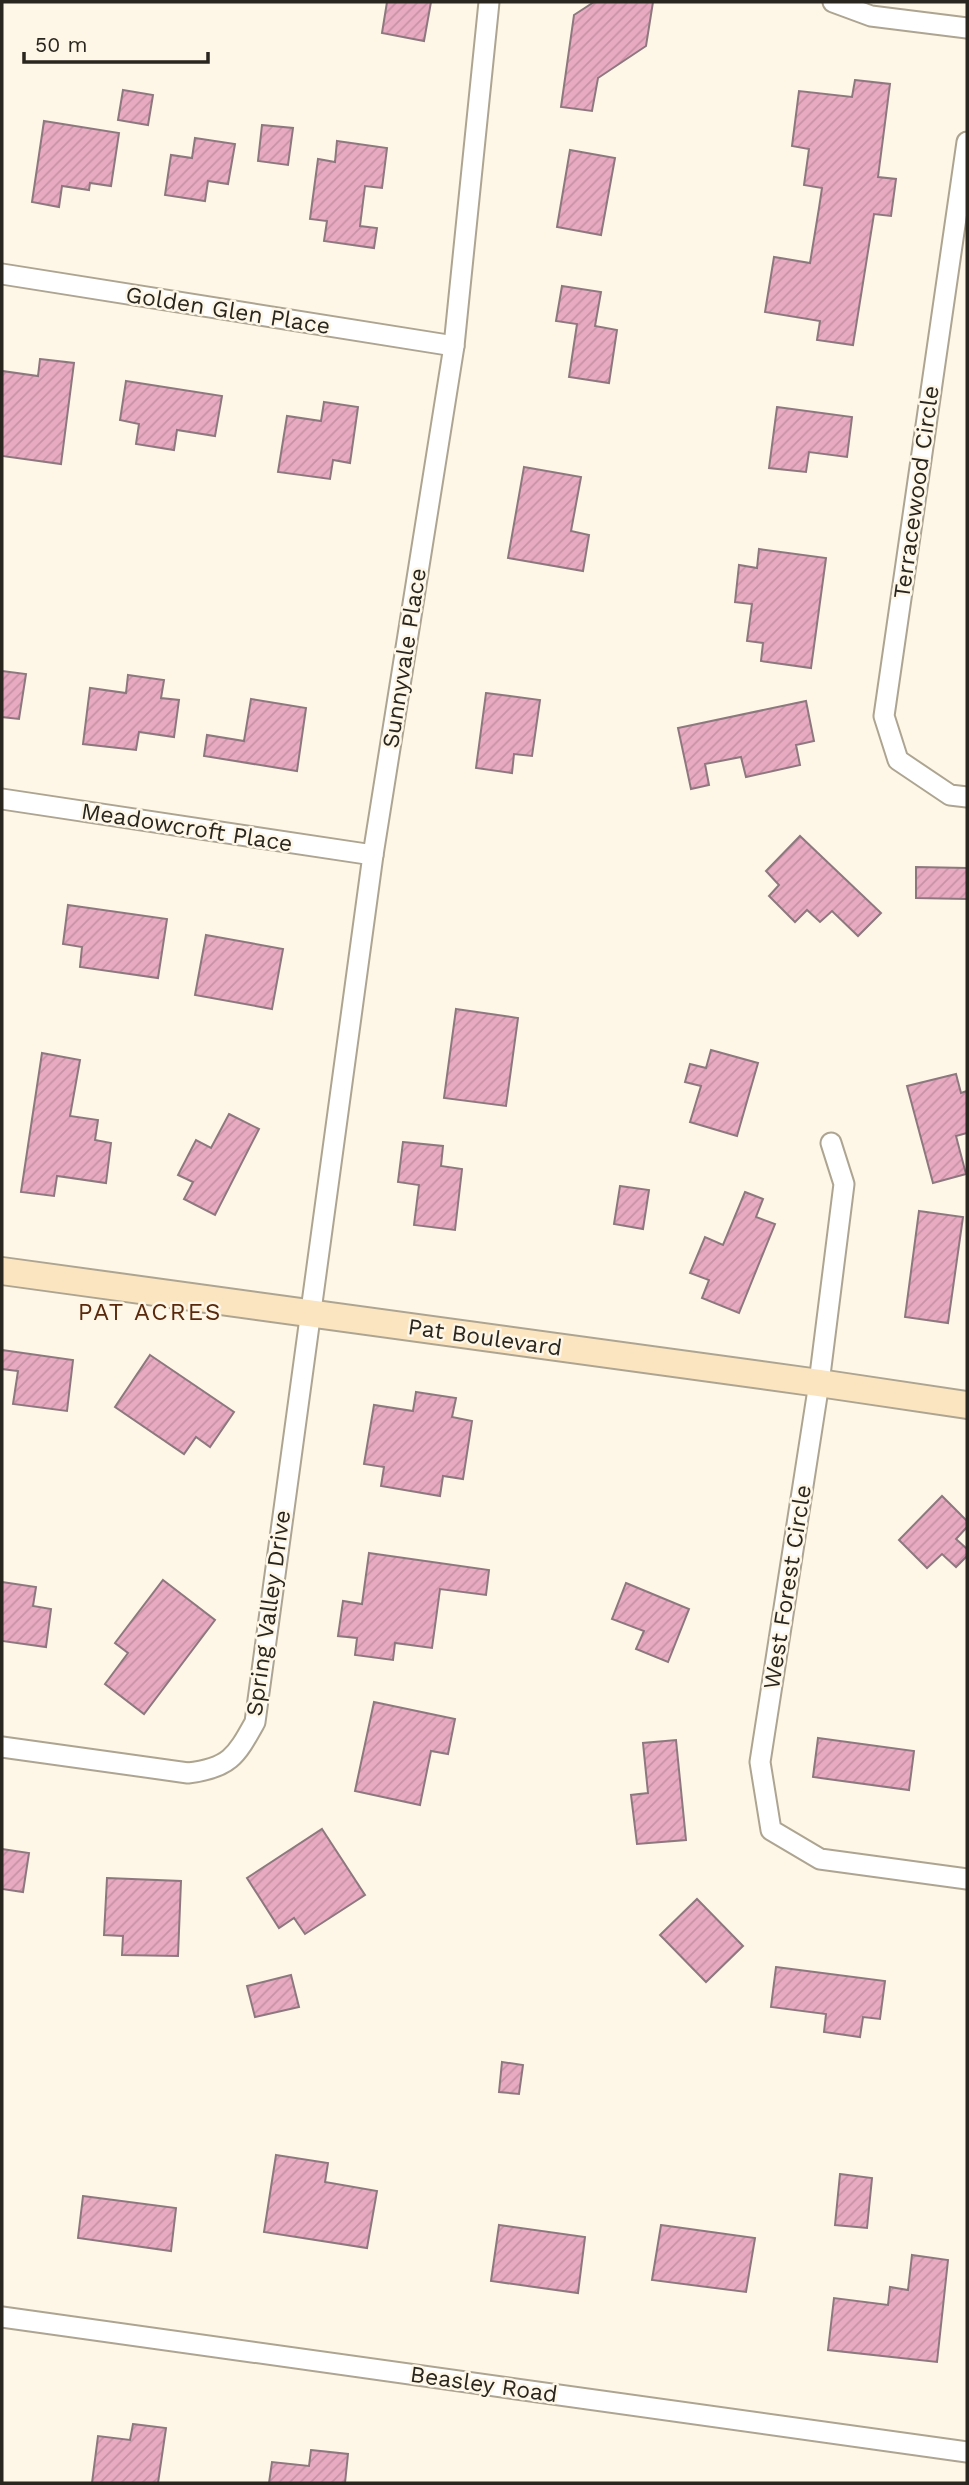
<svg xmlns="http://www.w3.org/2000/svg" width="969" height="2485" font-family="'Work Sans',sans-serif">
<style>
.building{fill:url(#building-hatch);stroke:#8d787f;stroke-width:2}
.lines{fill:none;stroke-linecap:round;stroke-linejoin:round}
.street-casing{stroke:#ada491;stroke-width:23}
.secondary-casing{stroke:#ada491;stroke-width:30}
.street{stroke:#fff;stroke-width:19}
.secondary{stroke:#fbe5c0;stroke-width:26}
.labels{text-anchor:middle;stroke-width:5;stroke-linejoin:round;paint-order:stroke}
.street-label{font-size:23px;fill:#29261f;stroke:#fef6e6}
.neighbourhood-label{font-size:24px;letter-spacing:2px;fill:#58290d;stroke:#fef6e6}
</style>
<defs>
<pattern id="building-hatch" width="6" height="6" patternUnits="userSpaceOnUse" patternTransform="scale(1.75)"><rect width="6" height="6" fill="#e8aac1"/><path d="M-1 1l2-2M0 6l6-6M5 7l2-2" fill="none" stroke="#c792a5"/></pattern>
</defs>
<rect width="100%" height="100%" fill="#fef6e6"/>
<!-- building -->
<g class="building">
<polygon points="387,2 431,2 424,41 382,33"/>
<polygon points="594,2 653,2 646,46 598,78 592,111 561,107 574,15"/>
<polygon points="855,80 890,84 878,177 896,179 891,216 874,214 853,345 817,340 820,321 765,312 774,257 810,263 819,208 822,188 804,185 809,149 792,146 799,91 852,97"/>
<polygon points="123,90 153,95 148,125 118,120"/>
<polygon points="44,121 119,133 111,186 90,183 89,190 62,186 59,207 32,202"/>
<polygon points="262,125 293,128 288,165 258,161"/>
<polygon points="195,138 235,144 228,184 208,181 205,201 165,195 171,155 192,158"/>
<polygon points="337,141 387,148 382,188 365,186 360,226 377,228 374,248 324,241 327,221 310,219 318,159 335,162"/>
<polygon points="570,150 615,158 601,235 557,227"/>
<polygon points="562,286 601,292 595,326 617,330 609,383 569,377 577,324 556,321"/>
<polygon points="40,359 74,363 61,464 2,456 2,371 38,376"/>
<polygon points="126,381 222,396 215,436 177,430 174,450 136,444 139,424 120,420"/>
<polygon points="324,402 358,407 350,463 333,460 330,479 278,472 287,416 321,421"/>
<polygon points="777,407 852,417 847,457 809,452 806,472 769,468"/>
<polygon points="524,467 581,477 571,531 589,535 583,571 508,558"/>
<polygon points="759,549 826,558 811,668 761,661 763,643 747,641 752,604 735,602 739,565 757,568"/>
<polygon points="2,671 26,674 19,719 2,717"/>
<polygon points="128,675 164,680 161,698 179,700 174,737 139,732 136,750 83,744 90,688 126,693"/>
<polygon points="486,693 540,700 532,756 514,754 512,773 476,768"/>
<polygon points="251,699 306,708 297,771 204,756 207,735 244,741"/>
<polygon points="806,701 814,741 796,745 800,765 746,777 741,757 705,764 709,785 691,789 678,728"/>
<polygon points="800,836 881,913 858,936 832,911 820,922 807,910 795,922 769,896 779,885 766,871"/>
<polygon points="916,867 967,868 967,899 916,898"/>
<polygon points="68,905 167,919 158,978 80,967 82,947 63,944"/>
<polygon points="206,935 283,949 272,1009 195,995"/>
<polygon points="456,1009 518,1018 506,1106 444,1098"/>
<polygon points="711,1050 758,1063 737,1136 690,1122 701,1086 685,1082 690,1064 706,1068"/>
<polygon points="42,1053 80,1060 70,1116 98,1120 95,1140 111,1143 106,1183 57,1176 54,1196 21,1192"/>
<polygon points="956,1074 961,1093 967,1091 967,1133 956,1136 966,1174 933,1183 907,1086"/>
<polygon points="229,1114 259,1129 215,1215 184,1199 193,1182 178,1175 196,1140 211,1148"/>
<polygon points="403,1142 443,1146 441,1166 462,1169 455,1230 414,1225 419,1185 398,1182"/>
<polygon points="620,1186 649,1190 643,1229 614,1224"/>
<polygon points="745,1192 763,1199 756,1217 775,1224 739,1313 702,1298 709,1280 690,1273 705,1237 723,1245"/>
<polygon points="919,1211 963,1217 948,1323 905,1317"/>
<polygon points="2,1350 73,1360 67,1411 13,1404 18,1371 2,1369"/>
<polygon points="150,1355 234,1412 210,1447 196,1437 184,1454 115,1407"/>
<polygon points="416,1392 456,1398 452,1417 472,1421 463,1479 443,1476 440,1496 381,1486 384,1467 364,1464 374,1405 413,1411"/>
<polygon points="942,1496 967,1521 967,1527 956,1539 967,1549 967,1556 956,1567 942,1554 927,1568 899,1540"/>
<polygon points="369,1553 489,1570 486,1595 440,1589 432,1648 395,1643 393,1660 355,1655 357,1638 338,1636 343,1601 362,1604"/>
<polygon points="163,1580 215,1620 144,1714 105,1684 128,1653 115,1643"/>
<polygon points="2,1582 36,1587 33,1606 51,1609 46,1647 2,1641"/>
<polygon points="626,1583 689,1609 668,1662 636,1649 644,1631 612,1619"/>
<polygon points="374,1702 455,1719 448,1754 431,1751 420,1805 355,1791"/>
<polygon points="818,1738 914,1751 909,1790 813,1777"/>
<polygon points="676,1740 686,1840 637,1844 631,1795 648,1793 643,1743"/>
<polygon points="322,1829 365,1895 305,1934 294,1918 279,1928 247,1878"/>
<polygon points="2,1849 29,1853 23,1892 2,1889"/>
<polygon points="107,1878 181,1881 178,1956 122,1955 123,1936 104,1935"/>
<polygon points="697,1899 743,1946 706,1982 660,1935"/>
<polygon points="776,1967 885,1981 880,2019 863,2017 860,2037 824,2032 826,2014 771,2007"/>
<polygon points="291,1975 299,2007 255,2017 247,1986"/>
<polygon points="502,2062 523,2065 519,2094 499,2092"/>
<polygon points="276,2155 328,2163 325,2182 377,2191 367,2248 264,2232"/>
<polygon points="840,2174 872,2178 867,2228 835,2225"/>
<polygon points="83,2196 176,2208 171,2251 78,2238"/>
<polygon points="499,2225 585,2237 578,2293 491,2281"/>
<polygon points="661,2225 755,2238 746,2292 652,2280"/>
<polygon points="912,2255 948,2260 937,2362 828,2350 834,2298 888,2305 890,2287 908,2290"/>
<polygon points="133,2424 166,2428 158,2483 92,2483 98,2436 130,2440"/>
<polygon points="311,2450 348,2454 345,2483 269,2483 272,2462 309,2466"/>
</g>
<g class="lines">
<!-- street casing -->
<g class="street-casing">
<g id="street">
<polyline points="833,2 871,16 967,28"/>
<polyline points="967,142 884,716 898,760 950,795 967,797"/>
<polyline points="2,274 454,346"/>
<polyline points="2,799 373,855"/>
<polyline points="831,1143 844,1184 819,1383 760,1762 771,1830 820,1859 967,1879"/>
<path d="M2 1747 188 1773C230 1768 236 1756 255 1722L373 855 454 346 489 2"/>
<polyline points="2,2317 967,2452"/>
</g>
</g>
<!-- secondary casing -->
<g class="secondary-casing">
<polyline id="secondary" points="2,1271 819,1383 967,1405"/>
</g>
<!-- street -->
<use href="#street" class="street"/>
<!-- secondary -->
<use href="#secondary" class="secondary"/>
</g>
<g class="labels">
<!-- street labels -->
<g class="street-label">
<text transform="translate(228 310) rotate(9)" y="8">Golden Glen Place</text>
<text transform="translate(916 492) rotate(-82)" y="8">Terracewood Circle</text>
<text transform="translate(404 658) rotate(-81)" y="8">Sunnyvale Place</text>
<text transform="translate(187 827) rotate(9)" y="8">Meadowcroft Place</text>
<text transform="translate(485 1337) rotate(8)" y="8">Pat Boulevard</text>
<text transform="translate(787 1587) rotate(-81)" y="8">West Forest Circle</text>
<text transform="translate(268 1613) rotate(-82)" y="8">Spring Valley Drive</text>
<text transform="translate(484 2384) rotate(8)" y="8">Beasley Road</text>
</g>
<!-- neighbourhood labels -->
<g class="neighbourhood-label">
<text x="150" y="1320">PAT ACRES</text>
</g>
</g>
<!-- border -->
<rect width="969" height="2485" fill="none" stroke="#29261f" stroke-width="7"/>
<!-- scale -->
<path d="M24 52v10h184v-10" fill="none" stroke="#29261f" stroke-width="3.5"/>
<text x="35" y="52" font-size="21" fill="#29261f" stroke="#fef6e6" stroke-width="5" paint-order="stroke">50 m</text>
</svg>
